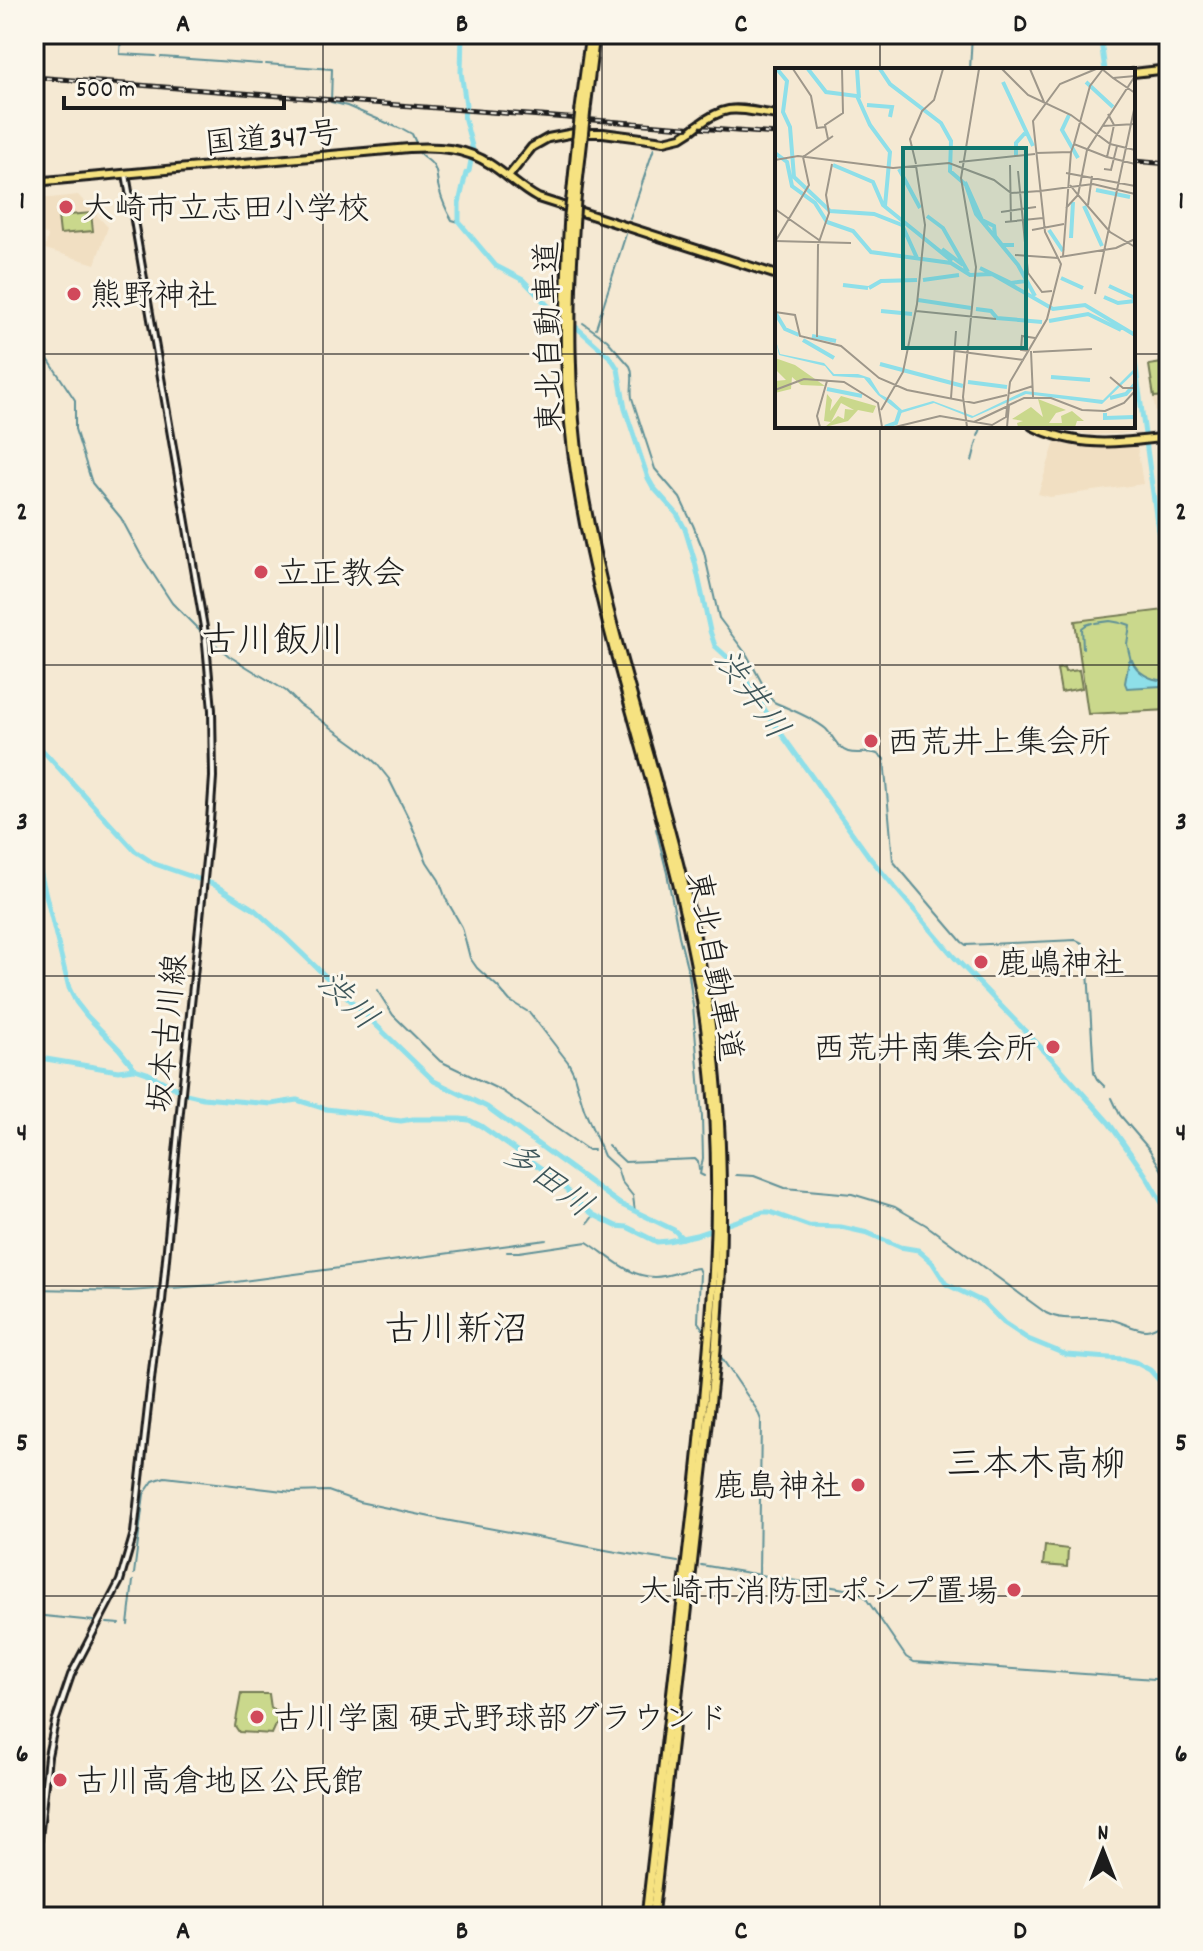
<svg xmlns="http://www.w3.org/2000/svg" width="1203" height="1951" font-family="Dekko,'Klee One',sans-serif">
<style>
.built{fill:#f1dfc2}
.green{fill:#cad88c;stroke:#737a54;stroke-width:2}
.water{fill:#8edfe9;stroke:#609197;stroke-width:2}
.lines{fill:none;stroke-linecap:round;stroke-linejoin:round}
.stream{stroke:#609197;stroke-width:2}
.river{stroke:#8edfe9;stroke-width:5}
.secondary-casing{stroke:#1c1c1c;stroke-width:10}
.trunk-casing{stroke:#1c1c1c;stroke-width:12}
.motorway-casing{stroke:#1c1c1c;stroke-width:13}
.secondary{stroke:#fbf7ec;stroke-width:4}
.trunk{stroke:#f6e281;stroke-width:6}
.motorway{stroke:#f6e281;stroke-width:7}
.rail-casing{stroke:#1c1c1c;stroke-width:5}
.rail{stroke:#fbf7ec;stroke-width:2;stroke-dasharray:6;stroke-linecap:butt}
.trunk-bridge-casing{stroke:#1c1c1c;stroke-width:12;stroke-linecap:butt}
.motorway-bridge-casing{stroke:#1c1c1c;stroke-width:13;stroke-linecap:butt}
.trunk-bridge{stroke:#f6e281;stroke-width:6}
.motorway-bridge{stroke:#f6e281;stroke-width:7}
.grid{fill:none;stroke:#1c1c1c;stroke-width:2;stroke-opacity:0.55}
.poi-dot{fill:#d1495b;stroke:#fbf7ec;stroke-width:3}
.labels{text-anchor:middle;stroke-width:6;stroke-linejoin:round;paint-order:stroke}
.street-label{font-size:32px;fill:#1c1c1c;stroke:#fbf7ec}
.poi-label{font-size:32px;fill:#1c1c1c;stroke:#fbf7ec;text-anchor:start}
.water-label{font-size:34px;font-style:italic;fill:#3e565a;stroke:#fbf7ec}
.quarter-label{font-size:36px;fill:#1c1c1c;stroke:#fbf7ec}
.inset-river{fill:none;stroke:#8edfe9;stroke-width:4}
.inset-road{fill:none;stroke:#9e978a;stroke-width:2}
.view{fill:#0f766e;fill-opacity:0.15;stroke:#0f766e;stroke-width:4}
.inset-edge{fill:none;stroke:#1c1c1c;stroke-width:4}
.neatline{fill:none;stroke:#1c1c1c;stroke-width:3}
.grid-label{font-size:26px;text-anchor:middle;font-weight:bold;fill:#1c1c1c}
</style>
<rect width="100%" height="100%" fill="#f5e9d3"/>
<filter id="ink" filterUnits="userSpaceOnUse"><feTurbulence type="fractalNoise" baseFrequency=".0125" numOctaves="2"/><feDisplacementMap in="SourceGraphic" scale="16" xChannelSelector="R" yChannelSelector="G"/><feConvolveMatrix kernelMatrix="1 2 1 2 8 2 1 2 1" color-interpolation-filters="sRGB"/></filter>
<g filter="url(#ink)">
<!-- built -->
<g class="built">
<polygon points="38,195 50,198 78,195 108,227 95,264 45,249 48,235 34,229 34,210"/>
<polygon points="1169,395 1169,428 1163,428 1158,425 1153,397"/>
<polygon points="1133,414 1135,431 1120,434 1092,435 1061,429 1059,426 1133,426"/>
<polygon points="1055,442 1086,447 1137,446 1143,484 1050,497 1038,494"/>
</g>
<!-- green -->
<g class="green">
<polygon points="91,213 93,231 60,234 58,216"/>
<polygon points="1162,363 1167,396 1154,397 1149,365"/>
<polygon points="1164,610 1169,644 1169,710 1088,714 1075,621"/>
<polygon points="1064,668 1065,672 1079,670 1082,688 1061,692 1057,669"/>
<polygon points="1045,1546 1068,1549 1067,1567 1043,1565"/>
<polygon points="241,1694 269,1694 271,1708 277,1711 277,1723 272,1734 239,1732 235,1726"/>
</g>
<!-- water -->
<path class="water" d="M1129 660H1132C1136 672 1151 681 1164 680L1169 685V690L1162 686 1127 688 1125 683Z"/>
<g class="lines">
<!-- stream -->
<g class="stream">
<polyline points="121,34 120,54 156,56"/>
<polyline points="161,57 261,64"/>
<polyline points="266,64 332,69 331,102 347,106 401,129"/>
<polyline points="970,70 972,34"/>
<polyline points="403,129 412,134 417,145"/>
<path d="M418 151C422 157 428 159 432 164 439 172 436 180 439 189 442 200 446 210 452 220L459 222"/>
<polyline points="630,219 654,148"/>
<path d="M583 323 607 340 630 366C635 376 630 387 632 398L655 469 680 498 693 525 704 552 719 618 747 655 770 698 774 702C791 710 812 717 826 729 833 736 838 749 848 752 862 756 873 747 884 759L893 861 962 942 966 945 1076 940 1082 943 1087 950"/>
<polyline points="596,328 626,234"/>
<polyline points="34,334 44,353 75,400 75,429 92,483 121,518 142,557 172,603 201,632 229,656 286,691 300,705 358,747 377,764 389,779 409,819 427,862 439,880 446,899 462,927 470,958 477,968 498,987 510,1001 530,1013 568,1062 573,1072 584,1109 604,1156 617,1168 621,1181 633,1196 635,1212"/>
<polyline points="978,436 982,426"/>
<polyline points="972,461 977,441"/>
<polyline points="1095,623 1110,621 1121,623"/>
<polyline points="1124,623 1130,625 1127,644 1131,661"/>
<polyline points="1083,648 1082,628 1086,625 1092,623"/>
<polyline points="656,829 667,873 679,936 689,975 693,1006 702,1117 703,1158 700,1174 704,1176"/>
<polyline points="1087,953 1094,1073 1097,1079 1105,1087"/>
<polyline points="377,990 393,1015 440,1061 502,1091 588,1150 594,1150"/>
<polyline points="1112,1098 1120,1115 1149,1149 1169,1182"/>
<polyline points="608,1146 625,1162 695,1159 698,1162 699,1170"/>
<path d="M736 1175 754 1176 785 1188 852 1194 895 1207 926 1225 1046 1313C1065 1323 1088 1315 1109 1319 1121 1321 1134 1330 1146 1330 1154 1330 1162 1323 1169 1319"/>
<polyline points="588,1223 594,1215"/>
<path d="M507 1252H519L587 1242C608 1255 628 1277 655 1277 670 1277 684 1269 698 1268L700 1273 698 1322 707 1335"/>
<polyline points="34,1289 129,1291 214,1285 546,1240"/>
<polyline points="719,1354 757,1410 761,1420 759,1574"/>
<polyline points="701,1565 857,1591 865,1597 906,1657 914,1662 1169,1680"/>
<polyline points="134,1574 144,1494 153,1481 165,1477 292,1492 328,1491 359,1502 445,1520 611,1551 678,1562"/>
<polyline points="34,1615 94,1621"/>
<polyline points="107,1623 120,1624"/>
<polyline points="128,1625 133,1581"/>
</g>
<!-- river -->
<g class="river">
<polyline points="462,34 461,72 466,105 464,116 473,150 469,171 466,173 459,203 459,222 496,266 523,280 563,321 575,326 611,358 618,369 625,409 648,478 653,487 677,514 685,529 695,562 710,631 715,646 737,666 770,718 870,858 954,957 1052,1059 1109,1123 1145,1174 1169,1215"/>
<polyline points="1100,34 1105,70"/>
<polyline points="1133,346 1169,611"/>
<polyline points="34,741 135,851 155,864 213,884 255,910 286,938 434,1081 487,1107 620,1204 674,1230 682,1238"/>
<polyline points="34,847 69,988 76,1002 87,1016 119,1049 135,1069 147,1073 186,1094 203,1098 272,1104 297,1100 326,1109 370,1114 385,1119 401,1121 413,1119 460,1119 469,1120 481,1126 562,1183 573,1199 594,1215 616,1226 627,1227 657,1242 668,1241 696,1235 763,1212 770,1212 809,1226 841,1227 868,1233 900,1247 918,1250 932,1262 946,1284 983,1302 1004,1323 1028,1339 1067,1355 1123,1359 1135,1362 1150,1370 1159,1380 1169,1385"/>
<polyline points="34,1057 118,1071 134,1069"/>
</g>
<!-- secondary casing -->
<g class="secondary-casing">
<polyline id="secondary" points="34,1884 48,1756 55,1722 71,1675 120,1581 134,1533 155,1344 162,1301 180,1111 210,821 213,777 212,710 205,633 126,174"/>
</g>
<!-- trunk casing -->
<g class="trunk-casing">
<g id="trunk">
<polyline points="1133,73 1169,69"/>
<path d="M697 126C730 101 739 110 777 115"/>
<polyline points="508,177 532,147 548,138 574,133 603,133 664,141 681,137 692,130"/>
<path d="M34 182 409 148C438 146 466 148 490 164 507 175 521 189 538 198L777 275"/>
<path d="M1032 426C1079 449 1119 443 1169 437"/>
</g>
</g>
<!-- motorway casing -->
<g class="motorway-casing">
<g id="motorway">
<polyline points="580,109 590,34"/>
<polyline points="586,109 595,34"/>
<polyline points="571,198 577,138"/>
<polyline points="576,200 583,138"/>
<path d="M569 215C564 305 562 393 577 482 608 674 686 854 708 1047 726 1201 709 1351 693 1504 677 1642 662 1779 646 1917"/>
<path d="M575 216C569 305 568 395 582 484 612 666 686 838 710 1022 725 1130 724 1241 716 1350 711 1401 705 1453 699 1504 684 1642 669 1780 653 1917"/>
</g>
</g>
<!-- secondary -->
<use href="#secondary" class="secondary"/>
<!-- trunk -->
<use href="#trunk" class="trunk"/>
<!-- motorway -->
<use href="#motorway" class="motorway"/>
<!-- rail casing -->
<g class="rail-casing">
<g id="rail">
<polyline points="34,77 777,134"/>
<polyline points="1133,161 1169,164"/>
</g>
</g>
<!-- rail -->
<use href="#rail" class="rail"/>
<!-- trunk-bridge casing -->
<g class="trunk-bridge-casing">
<polyline id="trunk-bridge" points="692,130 697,126"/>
</g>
<!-- motorway-bridge casing -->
<g class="motorway-bridge-casing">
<g id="motorway-bridge">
<polyline points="577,138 580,109"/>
<polyline points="583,138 586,109"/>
<polyline points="569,215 571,198"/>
<polyline points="575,216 576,200"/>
</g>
</g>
<!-- trunk-bridge -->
<use href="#trunk-bridge" class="trunk-bridge"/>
<!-- motorway-bridge -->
<use href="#motorway-bridge" class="motorway-bridge"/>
</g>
</g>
<!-- grid -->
<path class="grid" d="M323 34V1917M602 34V1917M880 34V70M34 354H777M1133 354H1169M880 426V1917M34 665H1169M34 976H1169M34 1286H1169M34 1596H1169"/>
<!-- markers -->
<g class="poi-dot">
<circle cx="66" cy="207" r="8"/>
<circle cx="74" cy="294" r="8"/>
<circle cx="261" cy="572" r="8"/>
<circle cx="871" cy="741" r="8"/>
<circle cx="981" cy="962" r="8"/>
<circle cx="1053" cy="1047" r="8"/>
<circle cx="858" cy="1485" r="8"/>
<circle cx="1014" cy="1590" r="8"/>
<circle cx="257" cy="1717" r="8"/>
<circle cx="60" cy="1780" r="8"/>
</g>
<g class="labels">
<!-- street labels -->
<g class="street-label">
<text transform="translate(272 137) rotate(-5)" y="11">国道347号</text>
<text transform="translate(547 337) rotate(-91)" y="11">東北自動車道</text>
<text transform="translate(716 966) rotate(80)" y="11">東北自動車道</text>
<text transform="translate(166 1033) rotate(-84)" y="11">坂本古川線</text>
</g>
<!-- poi labels -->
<g class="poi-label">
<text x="82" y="218">大崎市立志田小学校</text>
<text x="90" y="305">熊野神社</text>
<text x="277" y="583">立正教会</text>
<text x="887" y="752">西荒井上集会所</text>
<text x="997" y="973">鹿嶋神社</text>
<text x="1037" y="1058" text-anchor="end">西荒井南集会所</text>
<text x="842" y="1496" text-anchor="end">鹿島神社</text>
<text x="998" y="1601" text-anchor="end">大崎市消防団 ポンプ置場</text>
<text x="273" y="1728">古川学園 硬式野球部グラウンド</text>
<text x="76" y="1791">古川高倉地区公民館</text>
</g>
<!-- water labels -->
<g class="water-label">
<text transform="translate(753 693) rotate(54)" y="12">渋井川</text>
<text transform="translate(349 999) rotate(44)" y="12">渋川</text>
<text transform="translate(549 1178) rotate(37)" y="12">多田川</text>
</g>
<!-- quarter labels -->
<g class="quarter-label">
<text x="273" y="651">古川飯川</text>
<text x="456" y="1340">古川新沼</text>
<text x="1036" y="1475">三本木高柳</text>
</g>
</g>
<!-- overview -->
<g transform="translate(775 68)">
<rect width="360" height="360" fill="#f5e9d3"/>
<path d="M0 290 20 297 50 318 26 317 17 309 16 321 0 325V313L11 312 0 301ZM52 326 57 332 55 343 66 328 101 338 98 345 83 342 73 353 50 359 63 348 69 351 70 341 79 342 66 335 56 354 49 353ZM263 331 291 342 281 345 274 355H287L286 348 297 343 309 353H302L300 359H243L242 355 248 353 237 351 256 339 268 349Z" fill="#cad88c"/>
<path d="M1 273 5 286 49 295 59 306H83L95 310 105 326 116 332 127 342 158 333 198 348 250 323 328 332 360 300V304L327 336 251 326 197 350 159 335 126 345 103 327 89 310 58 308 50 298 4 287Z" fill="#8edfe9"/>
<path class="inset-river" d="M2 1 12 13 8 44 15 59 19 109 55 143 99 146 127 157 142 190M33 1 51 24 82 28 95 57 115 84 110 138M82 1 84 30M105 1 115 16 166 55 176 73 175 103 191 117 201 146 243 197 260 228M228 14 258 78M311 14 338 39M92 37 117 39 115 49M294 47 287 62 303 90M0 85 12 94 17 118 40 135 52 154 78 163 96 184 176 195 195 207 217 206 278 241 310 237 360 267M241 88V75L250 65M58 97 98 114 108 137 177 193M124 101 145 140M190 114 207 152 219 158 220 168 227 177H239M321 122 355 129M309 138 327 178M152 148 168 160 193 204M274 162 288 183M296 170 298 134M167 181 188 197M205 200 236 215 251 213M286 210 308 220M148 212 184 207M68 217 93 220M334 218 360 230M94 220 106 213 142 212M329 229 343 235 360 233M143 232 196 240M201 241 216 243 222 250 267 254M106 243 137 246M1 246 10 261 24 267M274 253 313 246 346 262M37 268 61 273M28 272 59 290M105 296 188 318M276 309 315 312M193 314 232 319M52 321 87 328M335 330 351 326 360 316M330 345V350L360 349M110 359 121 355 125 343"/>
<path class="inset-road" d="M18 1 36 28 42 60 50 59M227 1 253 27 296 47 335 76 332 89 360 96M255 1 269 34M327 1 338 10 360 8M360 8 312 82 303 127 335 164 360 179M338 10 360 25M333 46 339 57 335 76 360 82M327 58 360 56M53 71 50 57 68 45 67 1M299 76 315 18 328 1M261 85 296 84 299 76 332 89M28 89 58 68M0 92 23 88 118 100 174 95 219 112 236 125 265 123M184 94 260 86M141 96 135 71 147 43 159 32 168 1M235 97 236 154M329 101 336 102 342 78M243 103 253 205 267 224 277 223M291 105 360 118M265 123 318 116 360 126M313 137 317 108M291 140 303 127 295 117M0 141 44 172M226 144 261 139M230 154 268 150M257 162 289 156M0 173 76 175M0 174 34 117 28 89M240 187 283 190M288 188 296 84M285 189 341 180 360 171M320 226 360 37M141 243 221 251M0 244 20 247 25 268 66 278 104 310 132 322 199 335 232 327M42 269 43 177 54 145 51 127 57 96M180 283 249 292M254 283 246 282 247 268 260 270M256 283 258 329M258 284 317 281M335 309 348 320H360M0 322 29 311 69 314 103 335 107 359M233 326 258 318M176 330 181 263M106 342 128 304 142 236 150 157 141 98M199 354 233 338M45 359 42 348 52 313M120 359 165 348 217 357 231 349 235 314 272 251 286 196 270 164 258 53 285 16 321 1M192 359 188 329 201 199 186 110 204 1M232 359 234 337 249 330H276L307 342 330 343 349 335 360 323"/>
<path class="view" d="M128 80H251V280H128Z"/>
<rect width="360" height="360" class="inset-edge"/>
</g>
<!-- margin -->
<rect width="1203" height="1951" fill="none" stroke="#fbf7ec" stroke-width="88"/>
<!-- north arrow -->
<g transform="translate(1103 1851)" stroke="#fbf7ec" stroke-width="6" paint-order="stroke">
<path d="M0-6L14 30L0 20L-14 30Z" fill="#1c1c1c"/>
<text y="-12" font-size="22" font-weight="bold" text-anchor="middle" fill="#1c1c1c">N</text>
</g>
<!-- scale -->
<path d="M64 96v12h220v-12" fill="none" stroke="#1c1c1c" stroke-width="4"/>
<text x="76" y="96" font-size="24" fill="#1c1c1c" stroke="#fbf7ec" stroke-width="6" paint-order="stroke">500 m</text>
<rect x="44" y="44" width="1115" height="1863" class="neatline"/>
<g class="grid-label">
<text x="183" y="31">A</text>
<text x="462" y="31">B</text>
<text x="741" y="31">C</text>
<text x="1020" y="31">D</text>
<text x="22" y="208">1</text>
<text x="1181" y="208">1</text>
<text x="22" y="519">2</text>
<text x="1181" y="519">2</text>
<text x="22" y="829">3</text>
<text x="1181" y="829">3</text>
<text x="22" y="1140">4</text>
<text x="1181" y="1140">4</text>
<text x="22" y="1450">5</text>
<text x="1181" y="1450">5</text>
<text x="22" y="1761">6</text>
<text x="1181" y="1761">6</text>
<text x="183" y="1938">A</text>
<text x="462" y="1938">B</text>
<text x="741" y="1938">C</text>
<text x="1020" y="1938">D</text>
</g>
</svg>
